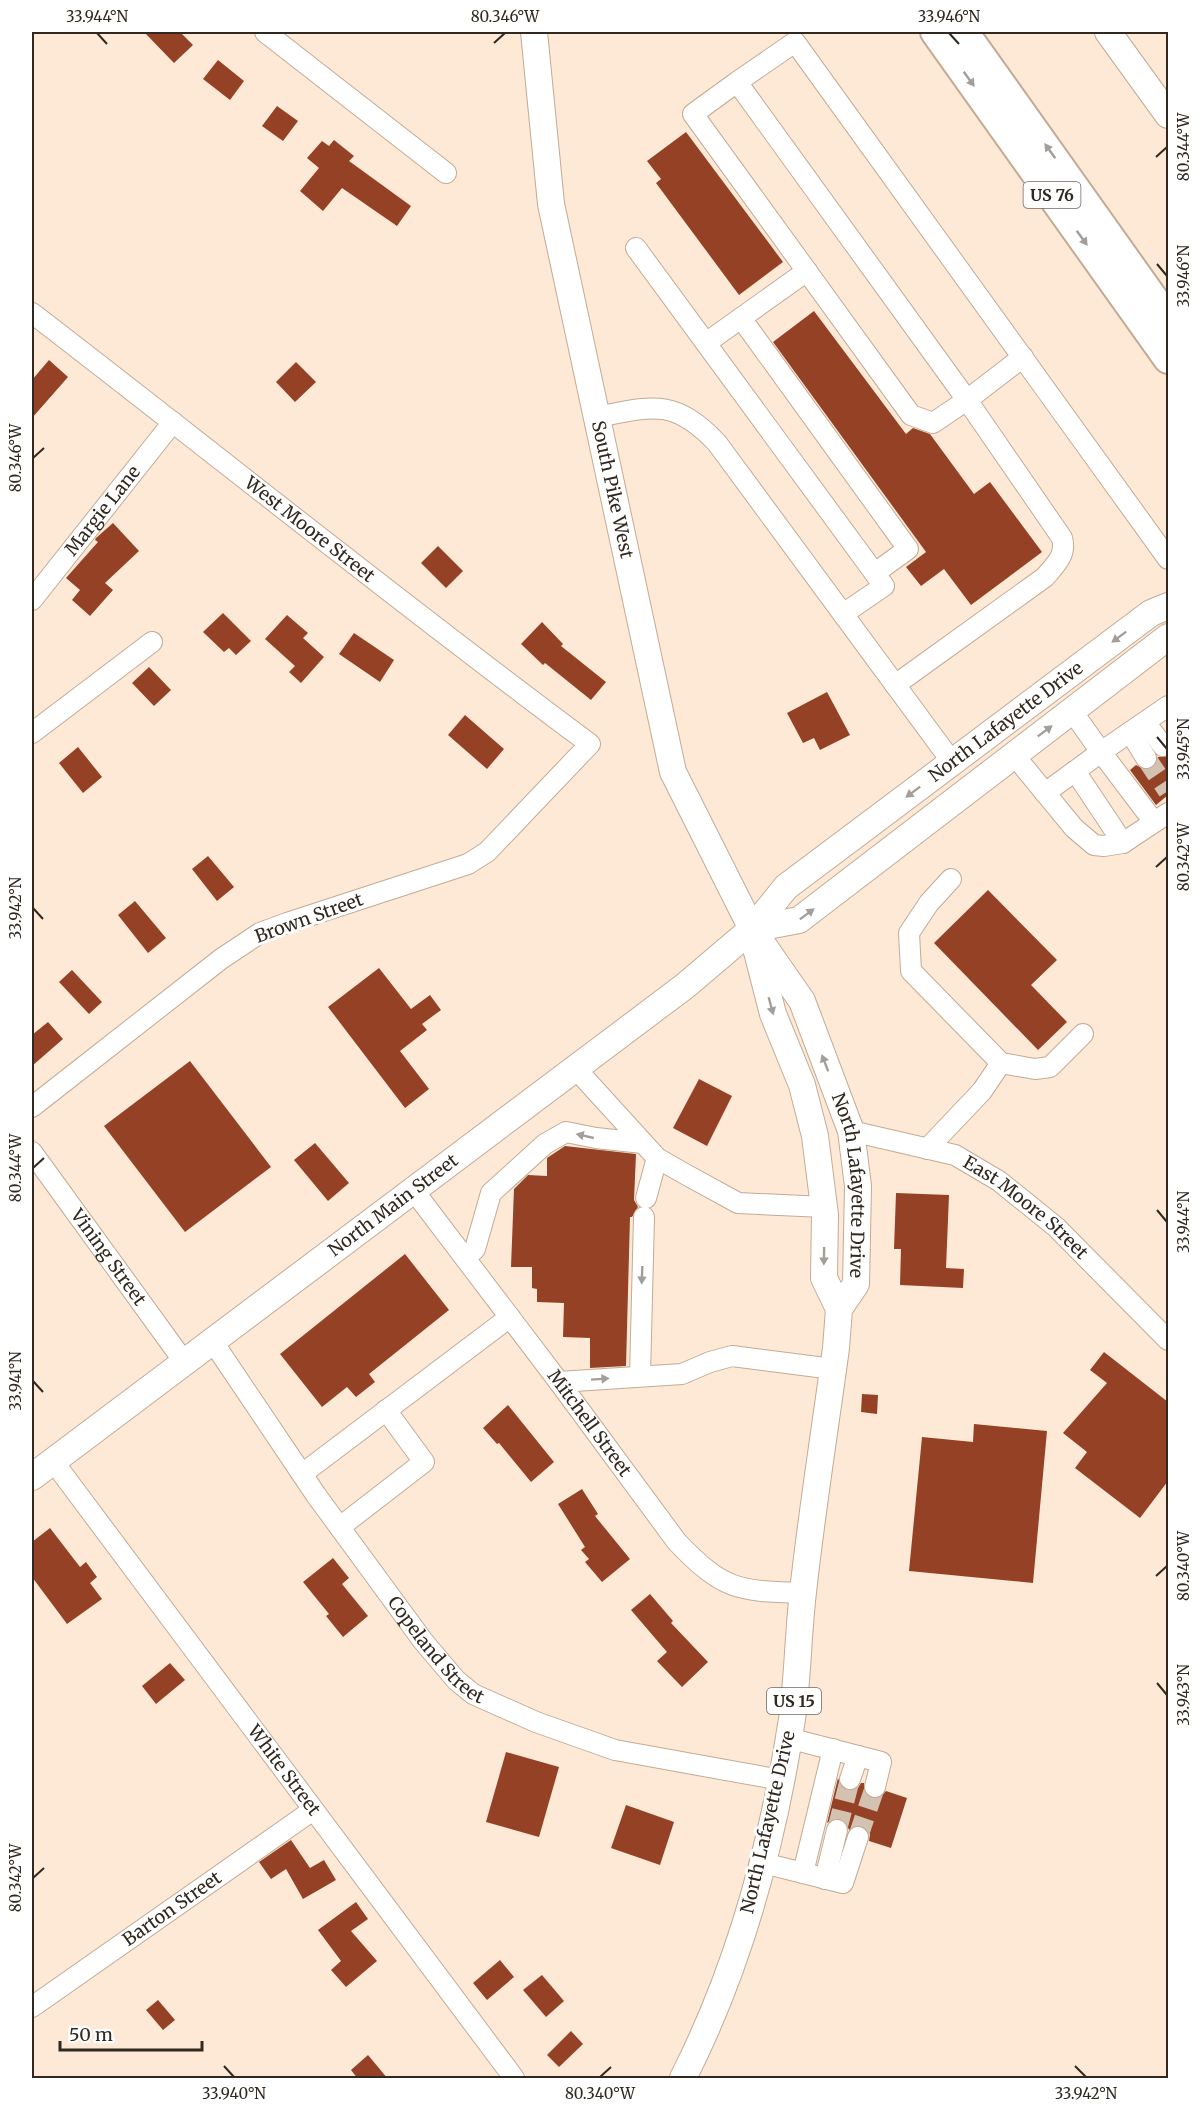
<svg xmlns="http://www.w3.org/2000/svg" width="1200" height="2110" font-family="Merriweather,serif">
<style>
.building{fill:#954125}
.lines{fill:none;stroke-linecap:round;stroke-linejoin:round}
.minor-tunnel{stroke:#d4c2b1;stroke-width:20;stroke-dasharray:20 10;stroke-linecap:butt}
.minor-casing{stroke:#c3ab95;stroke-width:22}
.major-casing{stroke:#c3ab95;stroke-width:28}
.highway-casing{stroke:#c3ab95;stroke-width:32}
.minor{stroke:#fff;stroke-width:20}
.major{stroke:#fff;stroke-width:26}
.highway{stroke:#fff;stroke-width:28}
.oneway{fill:#a29e9a}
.ticks{fill:none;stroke:#31281f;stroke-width:2}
.labels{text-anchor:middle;stroke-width:6;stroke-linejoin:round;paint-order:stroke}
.shield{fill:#fff;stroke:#6f6862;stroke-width:1.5}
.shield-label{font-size:16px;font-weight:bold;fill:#31281f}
.street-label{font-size:18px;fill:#31281f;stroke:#fff}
.neatline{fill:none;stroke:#31281f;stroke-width:2}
.ticks-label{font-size:15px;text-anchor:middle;fill:#31281f}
</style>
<rect width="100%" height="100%" fill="#fde9d6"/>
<!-- building -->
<g class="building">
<polygon points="144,32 180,32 193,45 174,63"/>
<polygon points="218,60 244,81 230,100 203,79"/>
<polygon points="277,106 298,121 283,141 262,126"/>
<polygon points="686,132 783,262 739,295 656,183 661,179 647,161"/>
<polygon points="334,140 354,156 349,161 411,206 397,226 342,188 323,211 300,191 319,168 307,158 322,141 329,146"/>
<polygon points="814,311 906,434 913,428 930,434 974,494 990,482 1042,552 971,605 944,569 921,586 906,567 926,552 773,342"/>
<polygon points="49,360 68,377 32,418 32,380"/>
<polygon points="296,362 316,382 295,402 276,382"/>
<polygon points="113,523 139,551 105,583 113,590 90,616 72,600 80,590 66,578 98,542 95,540 96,538"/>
<polygon points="438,546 463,571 446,588 421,563"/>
<polygon points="223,613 251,641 236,655 229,648 224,652 203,632"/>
<polygon points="287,615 308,633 303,638 324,657 301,683 289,672 295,666 265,639"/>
<polygon points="542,622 563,644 561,646 606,682 591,700 545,663 543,665 521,644"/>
<polygon points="354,633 394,660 380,682 339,654"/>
<polygon points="149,667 171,690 154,706 132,683"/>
<polygon points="827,692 850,735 820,750 814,738 803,743 787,713"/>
<polygon points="465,715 504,749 487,769 448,735"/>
<polygon points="78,747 102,777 83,793 59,763"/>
<polygon points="1168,756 1168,795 1156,805 1130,770 1136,765 1146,770 1152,768 1157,763 1158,757"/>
<polygon points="208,856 234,887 217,901 192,869"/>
<polygon points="988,890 1057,960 1031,985 1067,1022 1038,1050 934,943"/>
<polygon points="135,901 166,938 148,953 118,915"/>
<polygon points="379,968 411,1009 430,995 441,1010 422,1024 427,1030 400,1051 429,1089 405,1108 328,1007"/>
<polygon points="72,970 102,1002 89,1014 59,982"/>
<polygon points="48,1022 63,1039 32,1066 32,1035"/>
<polygon points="190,1061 271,1167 185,1232 104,1126"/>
<polygon points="699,1079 732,1096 707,1146 673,1128"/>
<polygon points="315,1143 349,1183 328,1201 294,1160"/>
<polygon points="565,1146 636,1154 634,1200 638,1207 632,1217 630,1217 626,1366 590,1368 590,1338 563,1337 564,1303 537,1302 537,1289 532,1288 532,1267 511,1267 514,1189 528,1175 547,1176 547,1158"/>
<polygon points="896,1193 949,1195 946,1268 964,1269 963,1288 900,1285 901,1249 894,1249"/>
<polygon points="405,1254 449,1310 369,1374 375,1382 356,1397 347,1387 322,1407 280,1354"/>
<polygon points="1104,1352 1168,1402 1168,1481 1140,1518 1075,1468 1087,1452 1063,1433 1107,1383 1090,1370"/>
<polygon points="862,1394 878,1395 877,1414 861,1412"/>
<polygon points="508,1405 554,1462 531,1482 499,1443 497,1444 483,1428"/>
<polygon points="974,1424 1047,1431 1033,1583 909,1571 922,1437 973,1442"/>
<polygon points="582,1489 598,1514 595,1516 630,1559 602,1582 585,1562 589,1559 581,1550 585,1547 558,1504"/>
<polygon points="50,1528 80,1567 86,1562 97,1577 90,1583 102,1599 67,1624 32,1577 32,1542"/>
<polygon points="333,1558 349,1578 342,1584 368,1616 343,1637 326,1616 329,1614 303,1582"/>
<polygon points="650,1594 673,1621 671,1623 708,1662 682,1687 657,1661 667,1652 631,1610"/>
<polygon points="170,1663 185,1680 156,1704 142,1686"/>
<polygon points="506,1752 559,1767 539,1837 486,1822"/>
<polygon points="838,1778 841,1786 847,1790 853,1791 858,1788 861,1783 864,1783 864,1791 872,1798 879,1798 886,1791 907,1798 891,1848 869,1841 870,1834 862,1826 855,1825 849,1830 846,1822 839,1818 833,1819 827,1823"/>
<polygon points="626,1805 674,1822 660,1865 611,1848"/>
<polygon points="291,1840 310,1868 324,1860 336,1880 303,1899 286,1869 271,1879 259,1862"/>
<polygon points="356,1902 368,1919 351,1931 377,1961 346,1987 331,1970 341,1961 318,1930"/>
<polygon points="500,1960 514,1977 487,2000 473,1983"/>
<polygon points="542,1975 564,2001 546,2017 523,1990"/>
<polygon points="158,2000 175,2020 163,2030 146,2010"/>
<polygon points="571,2031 583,2044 559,2067 547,2055"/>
<polygon points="368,2055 388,2079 358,2079 351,2070"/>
</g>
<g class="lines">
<!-- minor-tunnel -->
<g class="minor-tunnel">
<polyline points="1146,758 1168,791"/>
<polyline points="837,1830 850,1779"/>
<polyline points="858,1837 875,1787"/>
</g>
<!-- minor casing -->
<g class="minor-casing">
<g id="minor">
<polyline points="265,32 446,173"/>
<polyline points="737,82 693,114 911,415 933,423 967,400 737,82 795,42 1168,559"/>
<polyline points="636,248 884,586 843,614"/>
<path id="s1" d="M32 313C218 456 401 604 590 744L487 852 468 864 287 923 260 933 221 959 32 1107"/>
<polyline points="741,318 908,549 875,573"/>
<polyline points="706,343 807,271"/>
<path d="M597 417C653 406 674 398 717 443L952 762"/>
<path id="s2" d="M32 600 173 422"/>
<path d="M895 685 1045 577C1055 565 1067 555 1062 538L967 400 1023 357"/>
<polyline points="1145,722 1163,746"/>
<polyline points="1130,732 1146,758"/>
<polyline points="32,733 152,642"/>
<polyline points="1014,755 1074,828 1094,845 1104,846 1123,843 1168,813"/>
<polyline points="1075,771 1123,843"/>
<polyline points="1045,793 1101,752 1072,711"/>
<polyline points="1154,822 1101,752 1168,706"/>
<polyline points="1001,1063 1035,1069 1050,1067 1083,1034"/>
<polyline points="576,1069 657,1158 685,1174 738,1203 824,1207"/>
<path id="s3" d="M851 1131 955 1155 999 1181 1056 1227 1168 1340"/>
<polyline points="927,1149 982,1091 1001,1063 911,971 909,933 929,903 951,879"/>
<path id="s4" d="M32 1152 185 1363"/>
<path id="s5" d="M414 1191 559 1382 677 1542C724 1591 738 1591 803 1593"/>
<polyline points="646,1198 657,1158"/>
<polyline points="465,1258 475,1249 491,1193 545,1144 566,1132 596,1138 643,1143"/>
<path id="s6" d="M213 1342 316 1495 423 1641 456 1680 473 1694 536 1722 615 1750 781 1780"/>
<polyline points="640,1376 644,1217"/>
<polyline points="559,1382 682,1374 710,1362 732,1356 833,1369"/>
<path id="s7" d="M53 1461 514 2078"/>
<polyline points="302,1474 510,1317"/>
<polyline points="340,1527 424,1462 386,1410"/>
<polyline points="788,1738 881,1762 875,1787"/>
<polyline points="850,1779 858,1756"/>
<polyline points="763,1863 843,1883 858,1837"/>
<polyline points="803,1873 833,1749"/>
<polyline points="825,1879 837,1830"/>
<path id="s8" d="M32 2007 313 1810"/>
</g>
</g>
<!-- major casing -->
<g class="major-casing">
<g id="major">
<path id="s9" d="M534 32 551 204 673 772 752 929 802 1001 851 1131 858 1186 856 1284 839 1309 836 1348C825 1429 812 1510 803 1592 798 1634 798 1676 792 1719 773 1843 740 1966 683 2078"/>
<polyline points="1108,32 1168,115"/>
<polyline points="752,929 799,920 1168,637"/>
<polyline points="755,944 773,1014 802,1085 815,1136 825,1215 824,1278 839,1309"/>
<path id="s10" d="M32 1477 685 986 752 929 786 887 1151 613 1168 606"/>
</g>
</g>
<!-- highway casing -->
<g class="highway-casing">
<g id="highway">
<polyline points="935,32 1168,359"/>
<polyline points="964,32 1168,319"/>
</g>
</g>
<!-- minor -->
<use href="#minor" class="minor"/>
<!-- major -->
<use href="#major" class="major"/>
<!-- highway -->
<use href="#highway" class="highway"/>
</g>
<!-- one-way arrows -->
<defs><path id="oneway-solid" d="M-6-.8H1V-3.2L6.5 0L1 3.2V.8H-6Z" transform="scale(1.5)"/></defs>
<g class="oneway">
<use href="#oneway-solid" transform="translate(969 79) rotate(54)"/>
<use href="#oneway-solid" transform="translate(1050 151) rotate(-126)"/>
<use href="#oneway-solid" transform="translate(1082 238) rotate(54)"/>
<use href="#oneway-solid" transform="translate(1119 637) rotate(143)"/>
<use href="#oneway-solid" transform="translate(1045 731) rotate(-37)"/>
<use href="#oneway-solid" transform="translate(913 792) rotate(143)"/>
<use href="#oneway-solid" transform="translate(807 914) rotate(-37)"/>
<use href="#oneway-solid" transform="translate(771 1006) rotate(75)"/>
<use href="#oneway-solid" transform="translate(825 1063) rotate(-111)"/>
<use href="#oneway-solid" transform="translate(585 1136) rotate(-167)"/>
<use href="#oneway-solid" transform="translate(824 1256) rotate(91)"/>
<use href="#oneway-solid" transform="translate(642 1275) rotate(92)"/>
<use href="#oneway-solid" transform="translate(600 1379) rotate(-4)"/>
</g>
<!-- ticks -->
<path class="ticks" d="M97 33 107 44M949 33 959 44M494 43 505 33M1156 157 1167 147M1157 264 1167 276M33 458 44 448M1157 737 1167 749M1156 867 1167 857M33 908 43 919M33 1168 44 1158M1157 1210 1167 1222M33 1381 43 1392M1156 1576 1167 1566M1157 1683 1167 1695M33 1878 44 1868M224 2066 234 2077M1075 2066 1086 2077M600 2077 611 2067"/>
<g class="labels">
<!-- shield labels -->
<g class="shield">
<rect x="1023.5" y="182" width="57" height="26" rx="4.5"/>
<rect x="767" y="1688" width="54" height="26" rx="4.5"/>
</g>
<g class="shield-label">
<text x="1052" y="201">US 76</text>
<text x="794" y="1707">US 15</text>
</g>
<!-- street labels -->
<g class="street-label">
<text dy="6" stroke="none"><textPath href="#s9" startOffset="465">South Pike West</textPath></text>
<text dy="6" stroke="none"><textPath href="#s2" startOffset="114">Margie Lane</textPath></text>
<text dy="6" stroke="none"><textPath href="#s1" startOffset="352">West Moore Street</textPath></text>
<text dy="6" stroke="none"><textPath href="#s10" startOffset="1234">North Lafayette Drive</textPath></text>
<text transform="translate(309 918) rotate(-20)" y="6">Brown Street</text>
<text dy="6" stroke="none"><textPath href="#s9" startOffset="1210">North Lafayette Drive</textPath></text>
<text dy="6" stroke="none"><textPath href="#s10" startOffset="452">North Main Street</textPath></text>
<text dy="6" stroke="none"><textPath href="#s3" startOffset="195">East Moore Street</textPath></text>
<text dy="6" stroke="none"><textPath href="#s4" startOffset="130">Vining Street</textPath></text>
<text dy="6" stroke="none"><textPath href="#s5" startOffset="291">Mitchell Street</textPath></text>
<text dy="6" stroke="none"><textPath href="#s6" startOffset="381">Copeland Street</textPath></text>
<text dy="6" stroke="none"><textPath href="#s7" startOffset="386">White Street</textPath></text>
<text transform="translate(768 1822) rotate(-77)" y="6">North Lafayette Drive</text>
<text dy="6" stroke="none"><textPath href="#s8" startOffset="171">Barton Street</textPath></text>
</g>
</g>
<!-- border -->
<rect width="1200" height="2110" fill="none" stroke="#ffffff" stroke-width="66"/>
<!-- scale -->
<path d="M60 2041v9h142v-9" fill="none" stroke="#31281f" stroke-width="3"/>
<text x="69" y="2041" font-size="18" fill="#31281f" stroke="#ffffff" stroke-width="4.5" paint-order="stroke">50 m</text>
<rect x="33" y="33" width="1134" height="2044" class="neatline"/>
<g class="ticks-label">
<text x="97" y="22">33.944°N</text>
<text x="505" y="22">80.346°W</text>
<text x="949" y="22">33.946°N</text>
<text transform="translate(1184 147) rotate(-90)" y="5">80.344°W</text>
<text transform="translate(1184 276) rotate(-90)" y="5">33.946°N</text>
<text transform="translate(16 458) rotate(-90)" y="5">80.346°W</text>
<text transform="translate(1184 749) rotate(-90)" y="5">33.945°N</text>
<text transform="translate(1184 857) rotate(-90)" y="5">80.342°W</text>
<text transform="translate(16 908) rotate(-90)" y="5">33.942°N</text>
<text transform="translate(16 1168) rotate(-90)" y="5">80.344°W</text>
<text transform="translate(1184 1222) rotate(-90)" y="5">33.944°N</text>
<text transform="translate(16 1381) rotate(-90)" y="5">33.941°N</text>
<text transform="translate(1184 1566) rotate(-90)" y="5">80.340°W</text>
<text transform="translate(1184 1695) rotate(-90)" y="5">33.943°N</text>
<text transform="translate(16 1878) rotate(-90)" y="5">80.342°W</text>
<text x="234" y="2099">33.940°N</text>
<text x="600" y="2099">80.340°W</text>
<text x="1086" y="2099">33.942°N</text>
</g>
</svg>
